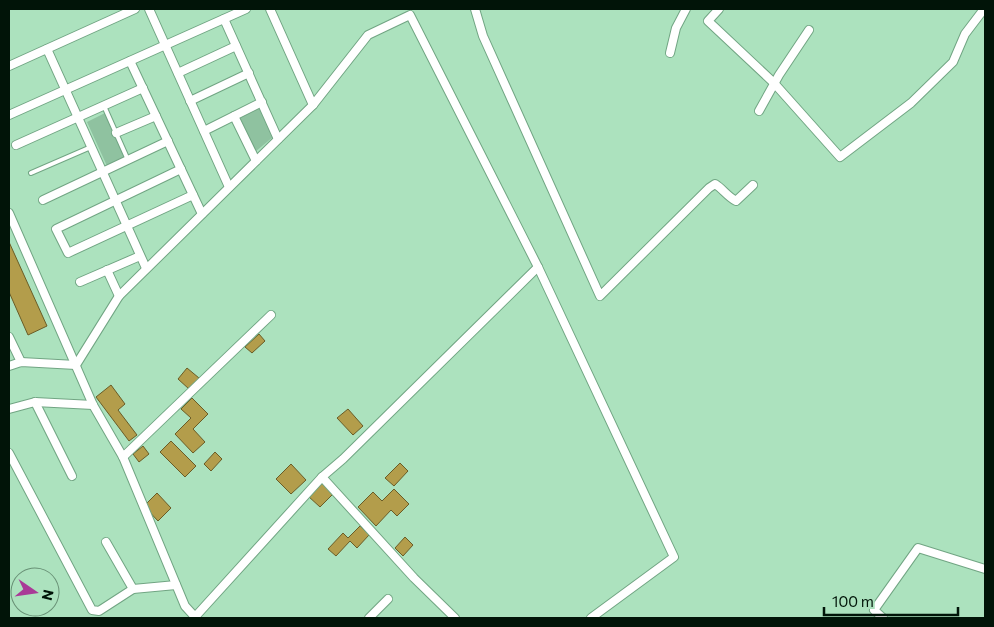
<svg xmlns="http://www.w3.org/2000/svg" width="994" height="627" font-family="Commissioner,sans-serif">
<style>
.green{fill:#8fc2a0}
.building{fill:#b39d4b;stroke:#6a5c26}
.lines{fill:none;stroke-linecap:round;stroke-linejoin:round}
.lane-casing{stroke:#71a583;stroke-width:6}
.street-casing{stroke:#71a583;stroke-width:10}
.lane{stroke:#fff;stroke-width:4}
.street{stroke:#fff;stroke-width:8}
</style>
<rect width="100%" height="100%" fill="#ace2be"/>
<!-- green -->
<g class="green">
<polygon points="261,107 273,137 255,152 240,118"/>
<polygon points="105,113 125,158 107,166 87,122"/>
</g>
<!-- building -->
<g class="building">
<polygon points="9,242 47,326 28,335 9,292"/>
<polygon points="259,334 265,341 252,353 245,347"/>
<polygon points="187,368 199,378 189,389 178,379"/>
<polygon points="111,385 125,404 118,410 137,435 129,441 96,397"/>
<polygon points="192,398 208,414 193,429 205,442 193,453 175,434 191,418 181,409"/>
<polygon points="348,409 363,426 353,435 337,418"/>
<polygon points="171,441 196,466 185,477 160,452"/>
<polygon points="143,446 149,454 139,462 133,454"/>
<polygon points="215,452 222,459 211,471 204,464"/>
<polygon points="400,463 408,471 394,486 385,478"/>
<polygon points="291,464 306,480 291,494 276,479"/>
<polygon points="321,482 333,494 320,507 308,496"/>
<polygon points="394,489 409,504 397,516 391,510 376,526 358,507 373,492 382,501"/>
<polygon points="157,493 171,508 158,521 144,506"/>
<polygon points="360,526 369,535 357,548 350,541 336,556 328,549 343,533 348,538"/>
<polygon points="405,537 413,545 403,556 395,548"/>
</g>
<g class="lines">
<!-- lane casing -->
<g class="lane-casing">
<g id="lane">
<polyline points="104,106 128,160"/>
<polyline points="31,173 91,147"/>
</g>
</g>
<!-- street casing -->
<g class="street-casing">
<g id="street">
<polyline points="149,9 229,187"/>
<polyline points="270,9 313,105"/>
<path d="M475 9 483 36 600 296 709 188 715 184C723 189 727 196 736 201L753 185"/>
<polyline points="719,9 708,21 774,83 840,157 911,103 953,62 965,34 984,9"/>
<polyline points="224,19 278,139"/>
<polyline points="47,49 146,268"/>
<polyline points="670,53 676,28 686,9"/>
<polyline points="130,61 202,214"/>
<polyline points="9,66 135,9"/>
<polyline points="178,73 236,46"/>
<polyline points="190,101 249,73"/>
<polyline points="759,111 779,75 809,30"/>
<polyline points="9,115 246,9"/>
<polyline points="234,116 256,161"/>
<polyline points="204,131 262,102"/>
<polyline points="116,133 156,116"/>
<polyline points="16,145 143,88"/>
<polyline points="181,169 56,229 68,253 193,195"/>
<polyline points="43,200 168,141"/>
<polyline points="9,213 93,405 123,457 185,606 196,618"/>
<polyline points="107,270 119,296"/>
<polyline points="80,282 140,256"/>
<polyline points="9,337 21,362"/>
<polyline points="9,366 21,362 76,365 119,296 313,105 368,35 410,15 538,267 674,557 591,618"/>
<polyline points="35,402 72,476"/>
<polyline points="9,409 35,402 93,405"/>
<polyline points="9,453 92,610 99,611 133,589 176,585"/>
<polyline points="123,457 271,315"/>
<polyline points="322,477 414,578 455,618"/>
<polyline points="106,542 133,589"/>
<polyline points="195,617 322,477 343,459 538,267"/>
<polyline points="369,618 388,599"/>
<polyline points="883,618 874,610 918,548 985,569"/>
</g>
</g>
<!-- lane -->
<use href="#lane" class="lane"/>
<!-- street -->
<use href="#street" class="street"/>
</g>
<!-- border -->
<rect width="994" height="627" fill="none" stroke="#011408" stroke-width="20"/>
<!-- north arrow -->
<g transform="translate(35 592) rotate(103)"><circle r="24" fill="#ace2be" stroke="#689075"/>
<path d="M0-4L9 19L0 12L-9 19Z" fill="#a93a97"/>
<text y="-8" font-size="14" font-weight="bold" text-anchor="middle" fill="#011408">N</text>
</g>
<!-- scale -->
<path d="M824 607v8h134v-8" fill="none" stroke="#011408" stroke-width="2.5"/>
<text x="832" y="607" font-size="15" fill="#011408" stroke="#ace2be" stroke-width="4" paint-order="stroke">100 m</text>
</svg>
